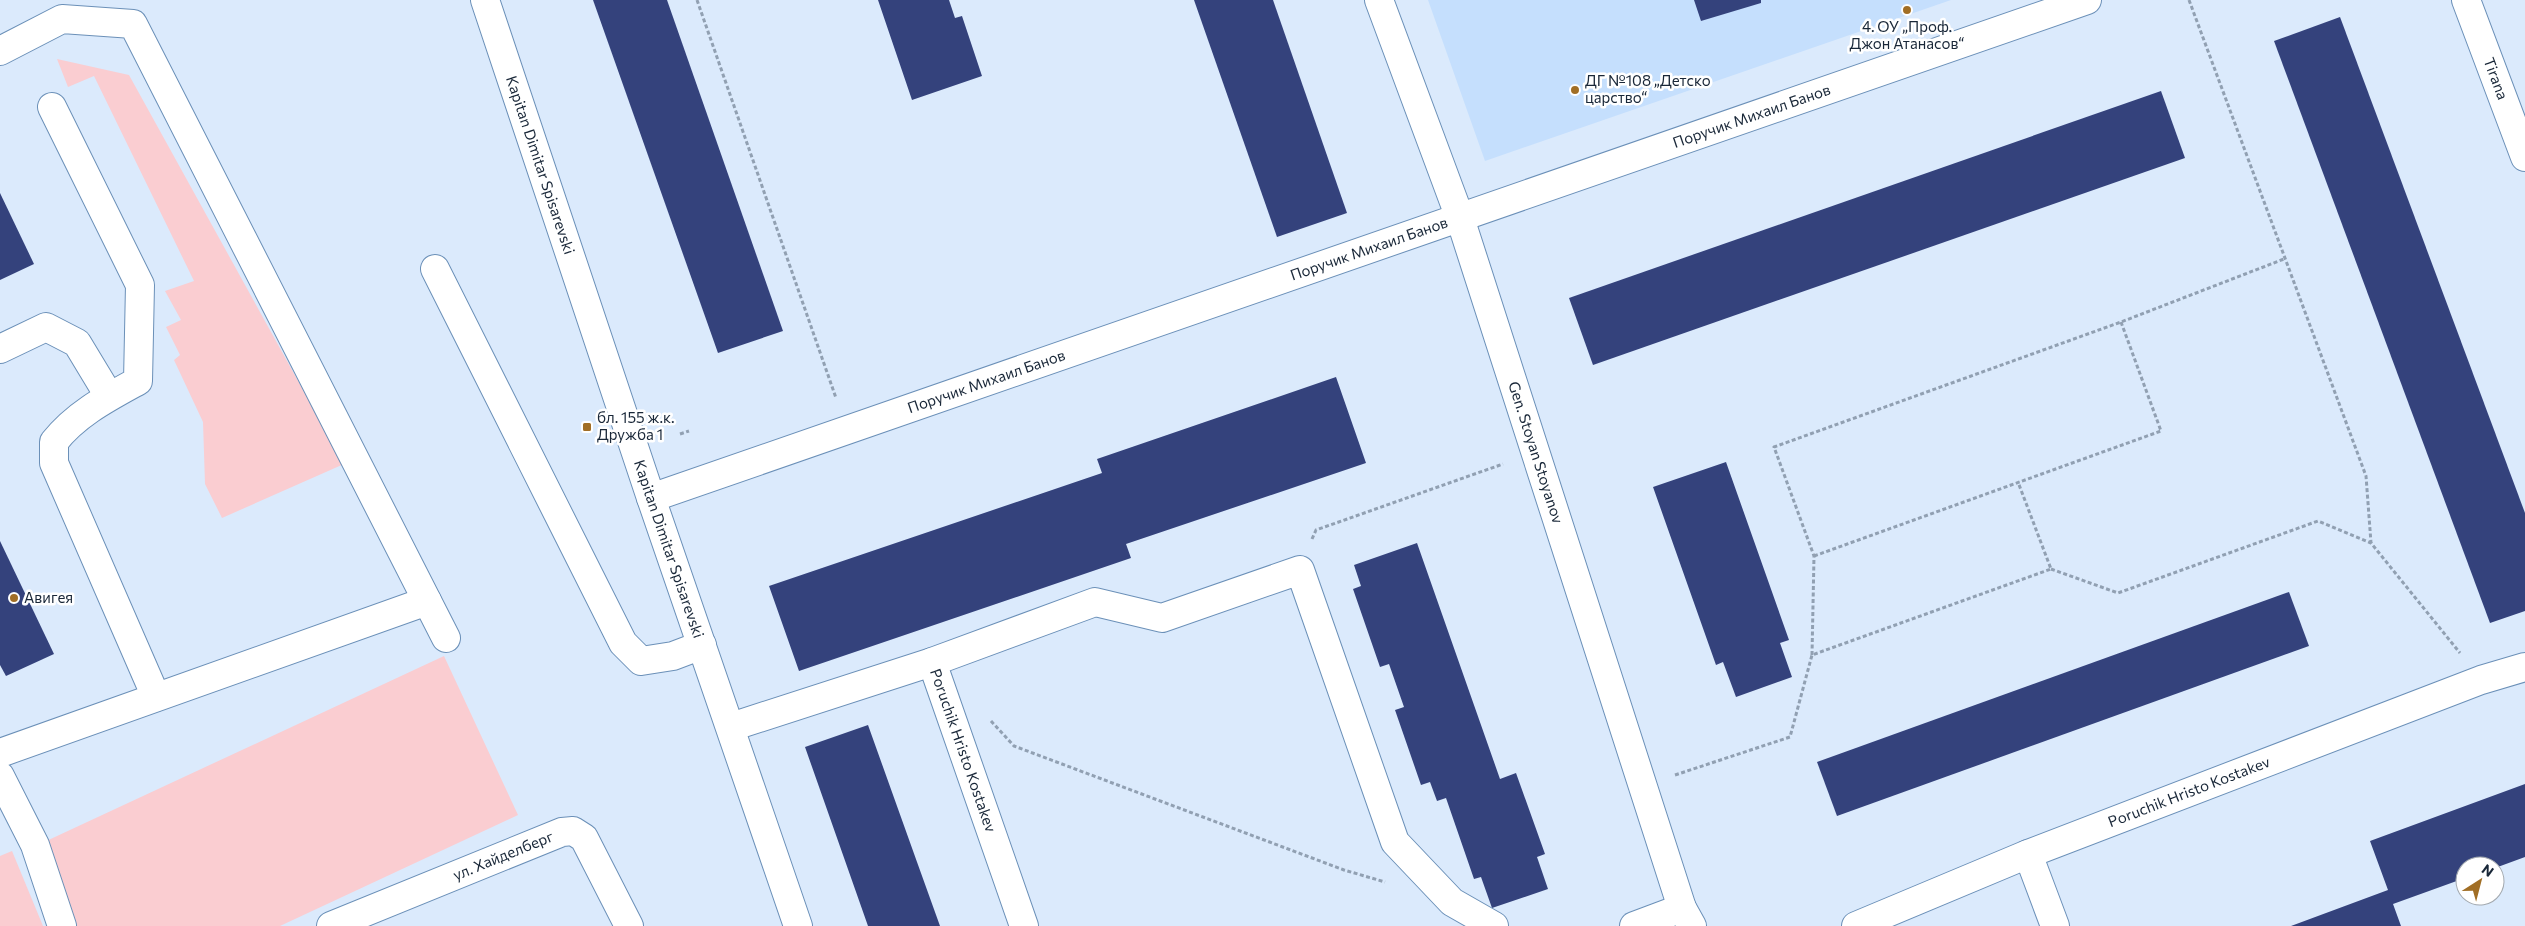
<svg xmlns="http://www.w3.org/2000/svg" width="2525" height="926" font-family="Commissioner,sans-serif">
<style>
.built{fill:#c5dffd}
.green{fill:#facdd1}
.building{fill:#34427c}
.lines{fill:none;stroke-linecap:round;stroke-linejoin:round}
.minor-casing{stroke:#6b90b8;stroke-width:30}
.path{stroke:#91a0b2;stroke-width:3;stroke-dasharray:4 2.5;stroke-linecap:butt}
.minor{stroke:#fff;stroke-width:28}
.poi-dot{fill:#a16e25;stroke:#fff;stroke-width:2}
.labels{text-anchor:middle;stroke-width:5;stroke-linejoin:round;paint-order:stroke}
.poi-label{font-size:15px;fill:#192738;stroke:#fff;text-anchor:start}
.street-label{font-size:15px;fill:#192738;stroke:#fff}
</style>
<rect width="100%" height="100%" fill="#dbeafc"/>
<!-- built -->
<polygon class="built" points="1428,0 1951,0 1485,161"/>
<!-- green -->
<g class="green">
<polygon points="57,59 129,75 344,464 222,518 205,484 203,422 174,360 180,355 166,327 181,320 165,291 194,281 94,76 68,87"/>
<polygon points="444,656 518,815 280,926 73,926 42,843"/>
<polygon points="12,851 43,926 0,926 0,856"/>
</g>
<!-- building -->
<g class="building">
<polygon points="593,0 667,0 783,331 718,353"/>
<polygon points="878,0 949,0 955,18 962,16 982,76 912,100"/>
<polygon points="1194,0 1273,0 1347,213 1277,237"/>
<polygon points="1694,0 1761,0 1761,3 1701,21"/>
<polygon points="2340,17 2525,513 2525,611 2490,623 2274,41"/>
<polygon points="2161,91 2185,158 1593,365 1569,298"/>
<polygon points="0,193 34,264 0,280"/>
<polygon points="1336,377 1366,463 1126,544 1131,558 799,671 769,586 1102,473 1097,459"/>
<polygon points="1726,462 1789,640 1780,643 1792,677 1736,697 1723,662 1716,665 1653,487"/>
<polygon points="0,541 54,654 6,676 0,665"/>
<polygon points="1417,543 1500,779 1516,773 1545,854 1537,857 1548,889 1492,908 1481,877 1474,879 1446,798 1437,801 1430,782 1421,785 1395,710 1404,707 1389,664 1380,667 1353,589 1361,586 1354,565"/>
<polygon points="2289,592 2309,646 1837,816 1817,762"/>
<polygon points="868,725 917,862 940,926 868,926 805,747"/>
<polygon points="2525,784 2525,857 2495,868 2465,866 2465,878 2393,904 2401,926 2291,926 2388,890 2370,841"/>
</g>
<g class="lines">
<!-- minor casing -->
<g class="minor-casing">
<g id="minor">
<path id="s1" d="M485 0 651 498 798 926"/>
<path id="s2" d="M1379 0 1460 218 1682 908 1692 926"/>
<path id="s3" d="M2466 0 2525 157"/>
<polyline points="0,51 62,19 133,24 446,638"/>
<path d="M52 107 140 285 138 381C107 398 76 414 54 442V463L156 697"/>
<polyline points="435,269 623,643 641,661 673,656 702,645"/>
<polyline points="0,349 46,327 77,343 109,396"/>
<path id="s4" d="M651 498 2087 0"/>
<polyline points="932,662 1095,602 1162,618 1300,570 1395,842 1452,902 1494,926"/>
<path id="s5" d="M731 727 932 662 1024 926"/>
<polyline points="0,753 427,601"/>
<polyline points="0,776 35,845 62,926"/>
<polyline points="2028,854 2055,926"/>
<path id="s6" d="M331 926 562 832 573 831 584 838 629 926"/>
<polyline points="1634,926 1682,908"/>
<path id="s7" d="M1856 926 2028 854 2481 680 2525 667"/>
</g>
</g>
<!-- path -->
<g class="path">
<polyline points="697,0 836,398"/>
<polyline points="2189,0 2366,476 2371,543"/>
<polyline points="680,434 689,431"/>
<polyline points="1312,539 1316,530 1503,464"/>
<polyline points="1814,556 2161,431 2121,322"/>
<polyline points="2051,569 2118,593 2318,521 2371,543 2460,653"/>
<polyline points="1812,655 1814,556 1774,447 2121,322 2284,259"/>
<polyline points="991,721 1014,746 1344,870 1385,882"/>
<polyline points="1675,775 1790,737 1812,655 2051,569 2018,482"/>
</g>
<!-- minor -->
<use href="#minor" class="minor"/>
</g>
<!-- markers -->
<g class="poi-dot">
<circle cx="1907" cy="10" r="5"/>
<circle cx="1575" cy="90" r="5"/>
<rect x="582" y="422" width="10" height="10" rx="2.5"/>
<circle cx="14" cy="598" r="5"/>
</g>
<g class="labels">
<!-- poi labels -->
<g class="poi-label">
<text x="1907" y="32" text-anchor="middle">4. ОУ „Проф.<tspan x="1907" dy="17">Джон Атанасов“</tspan></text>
<text x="1585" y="86">ДГ №108 „Детско<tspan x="1585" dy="17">царство“</tspan></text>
<text x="597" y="423">бл. 155 ж.к.<tspan x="597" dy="17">Дружба 1</tspan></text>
<text x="24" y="603">Авигея</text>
</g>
<!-- street labels -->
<g class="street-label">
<text dy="5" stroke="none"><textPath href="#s3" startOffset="84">Tirana</textPath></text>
<text dy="5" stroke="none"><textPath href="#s4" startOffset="1165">Поручик Михаил Банов</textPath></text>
<text dy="5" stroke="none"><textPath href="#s1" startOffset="174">Kapitan Dimitar Spisarevski</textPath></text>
<text dy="5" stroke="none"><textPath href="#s4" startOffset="760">Поручик Михаил Банов</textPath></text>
<text dy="5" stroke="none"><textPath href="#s4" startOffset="355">Поручик Михаил Банов</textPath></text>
<text dy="5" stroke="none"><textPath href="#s2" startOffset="479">Gen. Stoyan Stoyanov</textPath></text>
<text dy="5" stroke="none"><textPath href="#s1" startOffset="579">Kapitan Dimitar Spisarevski</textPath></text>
<text dy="5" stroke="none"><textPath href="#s5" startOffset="305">Рoruchik Hristo Kostakev</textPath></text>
<text dy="5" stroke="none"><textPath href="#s7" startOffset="359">Рoruchik Hristo Kostakev</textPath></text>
<text dy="5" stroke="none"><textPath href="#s6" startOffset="186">ул. Хайделберг</textPath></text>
</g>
</g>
<!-- north arrow -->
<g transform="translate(2480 881) rotate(36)"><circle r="24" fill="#ffffff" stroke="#a3a9af"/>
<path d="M0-4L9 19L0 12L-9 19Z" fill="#a16e25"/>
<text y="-8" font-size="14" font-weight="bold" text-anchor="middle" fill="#192738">N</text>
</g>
</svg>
